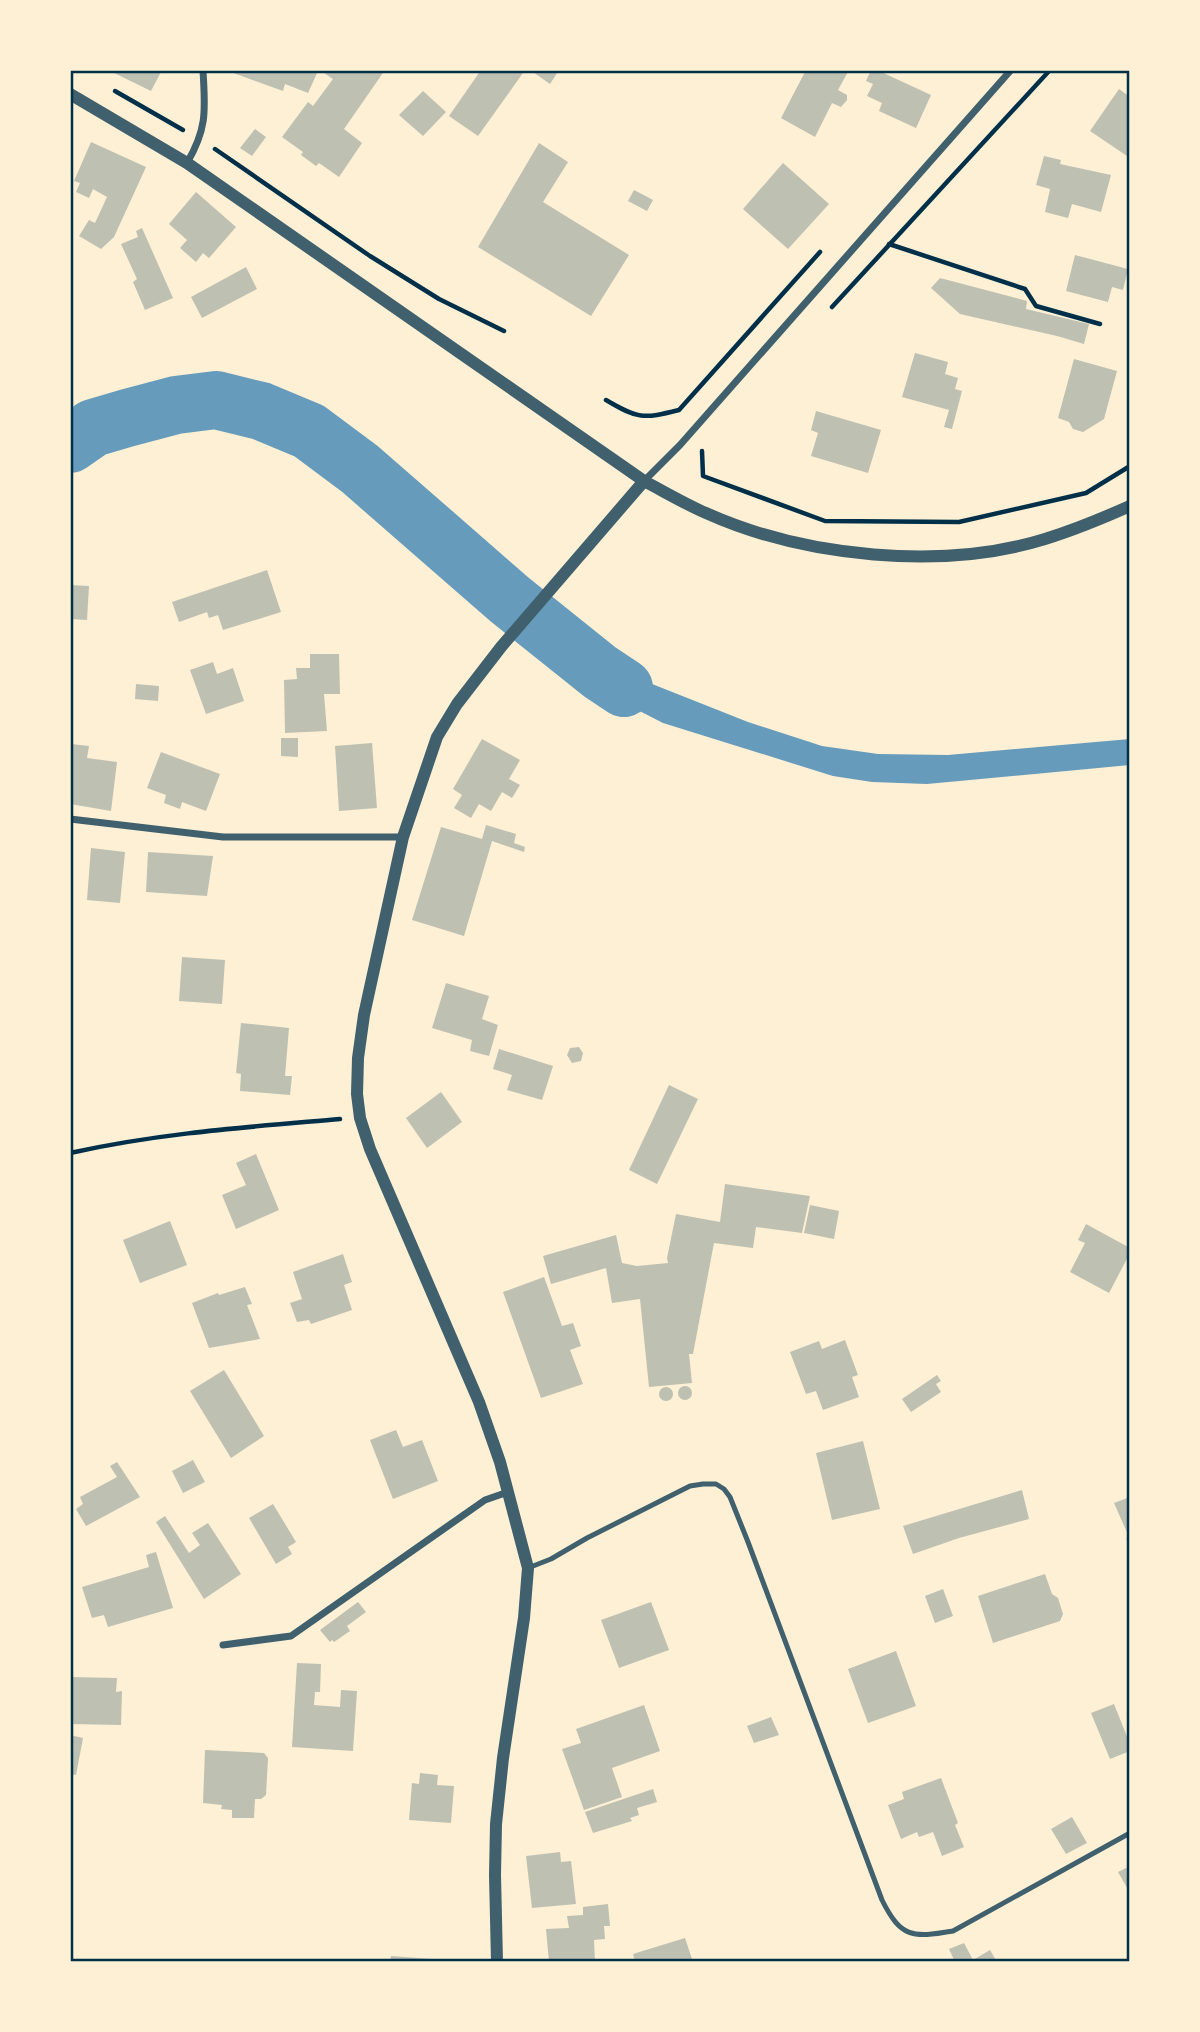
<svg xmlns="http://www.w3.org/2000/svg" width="1200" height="2032" font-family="'PT Sans Narrow',sans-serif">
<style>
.water{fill:#669bbc}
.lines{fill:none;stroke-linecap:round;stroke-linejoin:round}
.river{stroke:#669bbc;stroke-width:58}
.building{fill:#bec0b2}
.path{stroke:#003049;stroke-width:4.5}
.service{stroke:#3f606c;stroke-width:5}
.minor{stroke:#3f606c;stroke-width:7}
.tertiary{stroke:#3f606c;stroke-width:12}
.neatline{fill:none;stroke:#003049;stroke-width:2.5}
</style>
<rect width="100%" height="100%" fill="#fdf0d5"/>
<!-- water -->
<polygon class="water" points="567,631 604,660 647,682 748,722 822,746 878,754 948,755 1130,739 1130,765 927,784 872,782 833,776 663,723 622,702 551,650"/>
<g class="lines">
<!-- river -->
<polyline class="river" points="70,444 93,428 127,418 176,405 216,400 261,411 309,431 360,469 509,599 600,672 624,688"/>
</g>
<!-- building -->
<g class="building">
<polygon points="108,70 162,70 151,91"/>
<polygon points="225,70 314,70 318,71 308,93 285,84 283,91"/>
<polygon points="326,70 385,70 344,129 362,143 339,177 319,163 316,166 301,155 303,152 282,137 308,102 313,106 333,79 324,73"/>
<polygon points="481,70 518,70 523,73 478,136 449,116"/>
<polygon points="530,70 559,70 550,84"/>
<polygon points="806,70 849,70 838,90 847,95 847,100 841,107 832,103 815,137 781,118"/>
<polygon points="871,70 877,70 931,95 916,128 879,111 882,103 867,96 873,84 866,81"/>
<polygon points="1119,89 1130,97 1130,158 1090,131"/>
<polygon points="423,91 446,112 423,136 399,115"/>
<polygon points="255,129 266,137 252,156 240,148"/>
<polygon points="91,142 146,167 114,237 101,249 79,236 89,220 95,223 107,197 93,189 89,198 76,192 80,183 74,181"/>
<polygon points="539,143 568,162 543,202 629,255 591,316 478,247"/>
<polygon points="1044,156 1061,160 1060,164 1111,175 1101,212 1072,204 1068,218 1045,212 1050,189 1036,185"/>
<polygon points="783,163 829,204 788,249 743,209"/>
<polygon points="634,190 653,200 647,211 628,201"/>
<polygon points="196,192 236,227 209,258 203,253 196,262 180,248 187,240 169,224"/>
<polygon points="142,228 173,298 145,310 133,282 137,279 121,244 138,237 136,231"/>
<polygon points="1075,255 1128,269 1123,290 1112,287 1108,302 1066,291"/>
<polygon points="246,267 257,289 202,318 191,297"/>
<polygon points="940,278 1027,301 1026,309 1089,324 1084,344 1057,336 960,314 931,288"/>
<polygon points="915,353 948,362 945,374 958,378 955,389 962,391 952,429 944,427 949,410 902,397"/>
<polygon points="1074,359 1117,371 1104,419 1083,432 1073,429 1069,422 1058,418"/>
<polygon points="816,411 881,430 868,473 811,456 818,433 811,430"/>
<polygon points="267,570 281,612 223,630 218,615 209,618 207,612 179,622 172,602"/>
<polygon points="70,585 89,586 87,620 70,619"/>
<polygon points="310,654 339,654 340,694 324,694 327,731 285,733 284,680 297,679 296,668 310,668"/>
<polygon points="213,662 217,674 233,668 244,701 206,714 190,670"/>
<polygon points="136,684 159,686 158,701 135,699"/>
<polygon points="281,738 298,738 298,757 281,756"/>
<polygon points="482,739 520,760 509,779 520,785 512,798 502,792 491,811 479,804 471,818 454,808 462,795 453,789"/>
<polygon points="372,743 377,808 339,811 335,746"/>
<polygon points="71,744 89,746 87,758 117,762 111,811 70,804"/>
<polygon points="161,752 220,774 206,811 182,802 180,809 164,803 166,795 147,788"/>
<polygon points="486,825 516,834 514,843 525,847 524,852 492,841 464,936 412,920 441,827 482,839"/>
<polygon points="91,848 125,852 120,903 87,900"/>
<polygon points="148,852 213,856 207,896 146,892"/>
<polygon points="182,957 225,960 222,1004 179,1001"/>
<polygon points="446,983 489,996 482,1019 498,1025 489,1056 470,1051 472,1040 432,1028"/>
<polygon points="241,1023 289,1028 285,1076 292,1076 290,1095 240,1091 241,1074 236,1073"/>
<polygon points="579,1047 583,1053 581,1061 572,1063 567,1055 570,1048"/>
<polygon points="499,1049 553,1066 542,1100 507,1090 512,1075 493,1069"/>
<polygon points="669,1085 698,1099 657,1184 629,1170"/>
<polygon points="441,1092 462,1122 427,1148 406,1118"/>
<polygon points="256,1154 279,1210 236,1229 222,1195 246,1185 236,1163"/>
<polygon points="725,1184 810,1196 802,1233 756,1227 753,1248 714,1243 693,1354 689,1354 692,1383 649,1387 640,1299 612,1303 606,1268 551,1284 543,1256 616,1235 622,1263 637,1266 668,1263 667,1258 676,1214 720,1222"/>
<polygon points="810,1205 839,1211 834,1239 804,1233"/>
<polygon points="170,1221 187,1265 140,1283 123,1240"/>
<polygon points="1086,1224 1130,1248 1130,1253 1109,1293 1070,1272 1085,1243 1078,1240"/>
<polygon points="343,1254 352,1282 344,1285 352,1310 311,1324 309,1320 297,1322 290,1303 302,1299 293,1272"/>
<polygon points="544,1277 562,1326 573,1323 581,1346 570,1350 583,1384 541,1398 503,1292"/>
<polygon points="245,1287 252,1304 247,1305 260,1339 209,1348 192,1303 218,1293 219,1295"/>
<polygon points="845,1340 858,1375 852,1377 859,1397 823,1410 816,1391 806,1394 790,1352 819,1341 822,1349"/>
<polygon points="224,1370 264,1436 231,1458 190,1391"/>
<polygon points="937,1375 941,1381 936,1384 941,1392 911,1412 902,1399"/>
<circle cx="685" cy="1393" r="7"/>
<circle cx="666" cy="1394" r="7"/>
<polygon points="396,1430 403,1447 422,1440 438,1481 393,1499 370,1440"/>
<polygon points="863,1441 880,1509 832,1520 816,1453"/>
<polygon points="193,1460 205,1482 183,1493 172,1471"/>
<polygon points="117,1462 140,1497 86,1526 76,1509 83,1504 80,1497 117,1477 110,1466"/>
<polygon points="1022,1490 1029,1519 959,1538 913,1554 903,1526"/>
<polygon points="1130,1497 1130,1547 1126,1538 1129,1537 1114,1503"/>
<polygon points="273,1504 296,1542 288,1547 292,1554 276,1564 249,1518"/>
<polygon points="165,1516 189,1553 200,1545 192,1533 208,1523 241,1574 204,1599 156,1522"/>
<polygon points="156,1552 173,1608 108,1627 104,1615 92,1618 82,1587 149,1567 146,1555"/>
<polygon points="1045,1574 1052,1594 1058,1598 1063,1614 1060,1621 993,1643 978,1596"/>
<polygon points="943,1589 953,1616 935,1623 925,1596"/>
<polygon points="358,1602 366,1612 347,1626 350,1631 334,1642 332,1640 330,1642 320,1630"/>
<polygon points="651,1602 669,1650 619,1668 601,1620"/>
<polygon points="896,1651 916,1706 868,1723 848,1669"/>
<polygon points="297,1663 321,1664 320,1692 315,1692 314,1705 340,1707 341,1690 357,1691 353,1751 292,1747"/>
<polygon points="70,1677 117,1678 116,1692 122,1691 121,1725 70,1724"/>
<polygon points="1114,1704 1130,1744 1130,1751 1110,1759 1091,1713"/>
<polygon points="644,1705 660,1751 612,1768 622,1797 584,1810 562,1749 581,1743 576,1729"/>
<polygon points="771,1717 779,1735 754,1743 747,1726"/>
<polygon points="70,1735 83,1738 76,1775 70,1774"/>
<polygon points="205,1750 264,1753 268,1758 266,1795 261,1799 255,1799 254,1818 232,1818 232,1810 221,1809 222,1805 203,1803"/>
<polygon points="420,1773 438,1775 437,1785 454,1786 451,1823 409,1820 412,1783 419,1784"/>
<polygon points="941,1778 958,1823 955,1825 964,1847 942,1856 933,1832 919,1837 917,1832 901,1839 888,1805 904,1799 902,1792"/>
<polygon points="653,1789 657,1802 637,1808 639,1815 630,1818 632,1821 593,1833 585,1812"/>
<polygon points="1072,1817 1087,1843 1066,1854 1051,1829"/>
<polygon points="560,1852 561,1862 571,1861 576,1904 532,1908 526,1856"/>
<polygon points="1130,1866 1130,1893 1118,1872"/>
<polygon points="608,1904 610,1926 604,1926 605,1939 594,1940 595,1962 549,1962 546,1929 569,1928 567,1916 583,1915 583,1907"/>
<polygon points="685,1938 693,1962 635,1962 633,1954"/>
<polygon points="964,1943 973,1960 990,1950 997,1962 955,1962 949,1949"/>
<polygon points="391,1956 445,1960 445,1962 390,1962"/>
</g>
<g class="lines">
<!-- path -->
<g class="path">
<polyline points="115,91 183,130"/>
<polyline points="215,149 370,256 439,299 504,331"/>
<polyline points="889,244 1025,289 1036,306 1100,324"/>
<polyline points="832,307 1050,70"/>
<path d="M606 400C638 419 643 419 679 410L820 252"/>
<polyline points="702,451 703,476 825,521 959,522 1086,493 1130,466"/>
<path d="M70 1153C159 1133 249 1127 340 1119"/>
</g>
<!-- service -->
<path class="service" d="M528 1568 551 1559 587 1538 690 1486 703 1484H716L724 1489 730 1497 748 1542 882 1900C901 1938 912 1938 953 1931L1130 1833"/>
<!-- minor -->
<g class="minor">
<path d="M187 163C208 127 205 109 203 70"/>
<polyline points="644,481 680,445 1011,70"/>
<polyline points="70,819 223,837 403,837"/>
<polyline points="223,1645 291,1636 485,1500 508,1492"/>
</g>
<!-- tertiary -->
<g class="tertiary">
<path d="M70 94 187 163 644 481C665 492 685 504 706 513 804 557 942 571 1045 539 1074 530 1103 518 1130 506"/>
<polyline points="497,1962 495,1875 496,1824 503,1758 524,1618 528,1568 500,1462 479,1402 370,1149 360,1118 357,1094 358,1058 364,1015 403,837 437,737 457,704 501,647 644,481"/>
</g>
</g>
<!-- border -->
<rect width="1200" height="2032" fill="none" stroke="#fdf0d5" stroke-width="144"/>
<rect x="72" y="72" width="1056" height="1888" class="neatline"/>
</svg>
